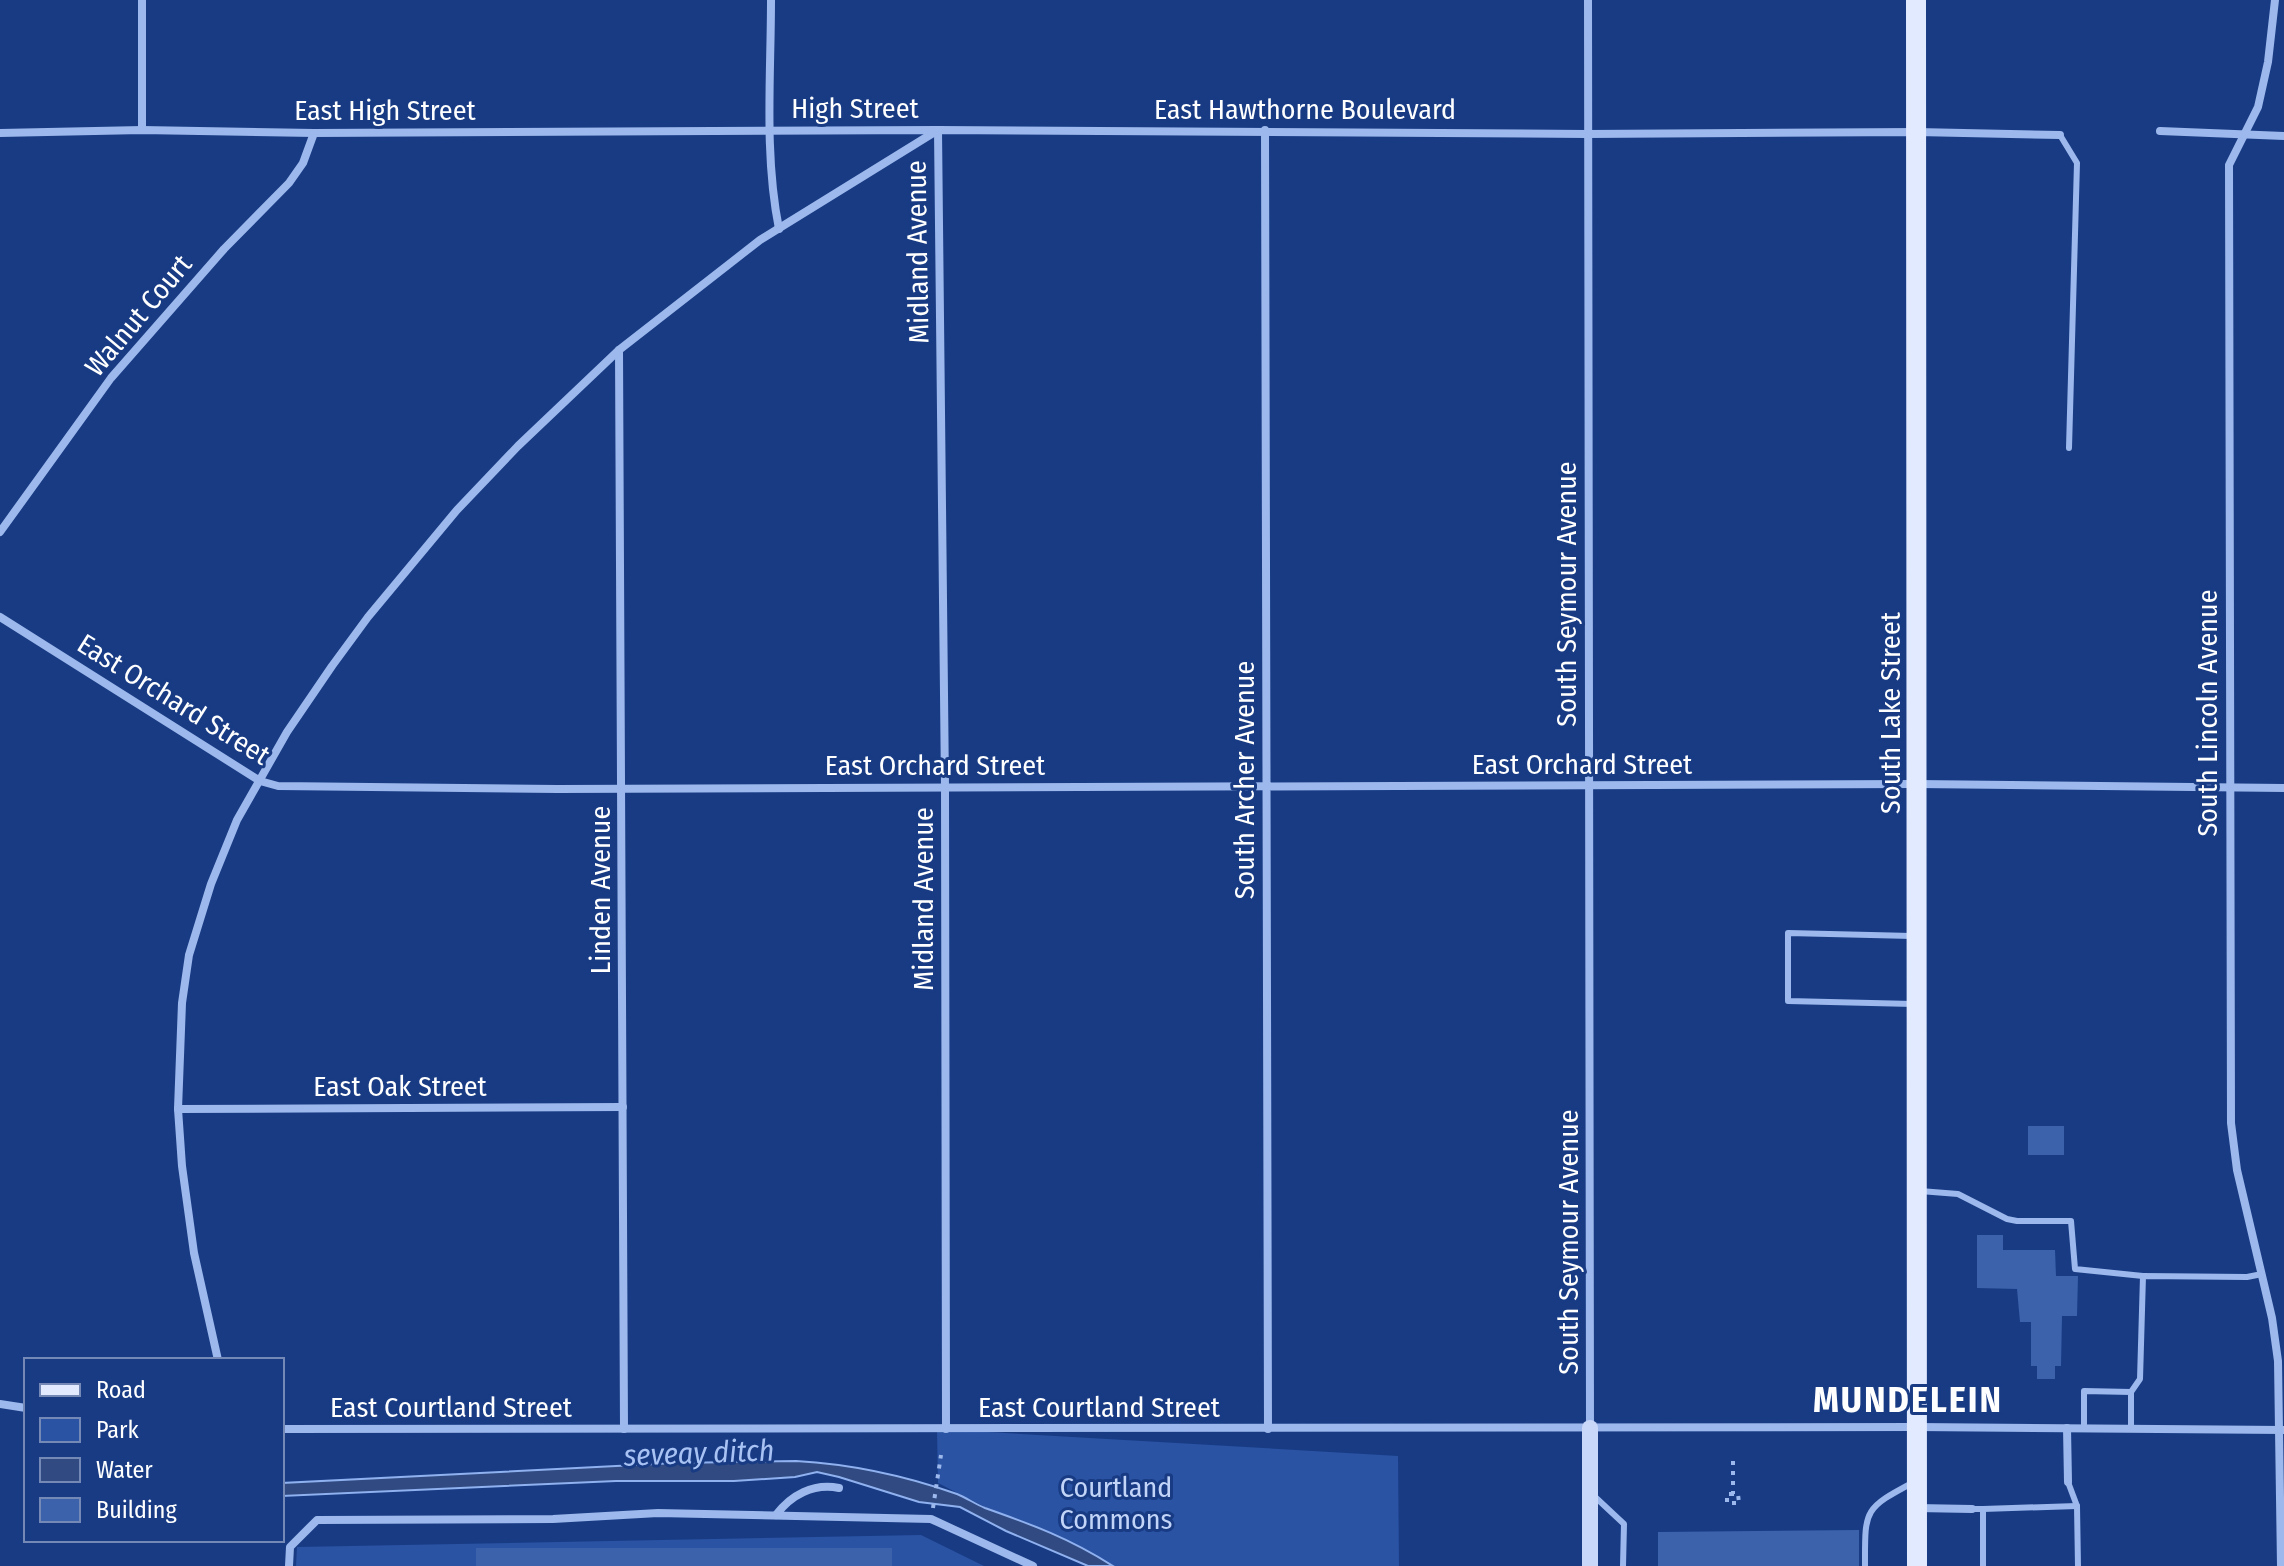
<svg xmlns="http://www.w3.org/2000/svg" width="2284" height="1566" font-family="'Fira Sans Condensed',sans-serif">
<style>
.green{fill:#2a53a3}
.water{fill:#314b82;stroke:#8fb1ef;stroke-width:2}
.building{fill:#3c62ac}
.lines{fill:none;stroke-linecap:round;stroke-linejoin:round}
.path{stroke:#9cb8ec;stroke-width:4;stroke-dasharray:4 6;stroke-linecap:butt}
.lane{stroke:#9cb8ec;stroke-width:6}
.street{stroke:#9cb8ec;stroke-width:8}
.secondary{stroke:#c9d8f9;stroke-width:16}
.primary{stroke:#e2eaff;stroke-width:20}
.labels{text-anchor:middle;stroke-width:6;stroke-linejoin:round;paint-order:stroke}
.street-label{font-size:28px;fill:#fff;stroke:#183b84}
.park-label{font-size:28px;fill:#c2d5f9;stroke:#183b84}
.water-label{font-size:30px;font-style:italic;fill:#a8c2f4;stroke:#183b84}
.district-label{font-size:36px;font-weight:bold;letter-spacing:2px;fill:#fff;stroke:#183b84}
</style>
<rect width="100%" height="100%" fill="#183b84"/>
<!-- green -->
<g class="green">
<polygon points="937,1429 1398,1456 1399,1566 1100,1566 938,1483"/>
<polygon points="921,1535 984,1566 296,1566 297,1547"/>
</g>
<!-- water -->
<path class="water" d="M796 1461C850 1464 906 1476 957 1494 967 1498 975 1504 985 1508 1033 1525 1069 1538 1113 1566H1088L1006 1531 960 1507 919 1502 839 1477 817 1472 795 1477 734 1481H616L282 1496V1483L675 1463Z"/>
<!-- building -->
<g class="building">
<rect x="2028" y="1126" width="36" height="29"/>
<polygon points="1977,1235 2003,1235 2003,1250 2055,1250 2056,1276 2078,1276 2077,1316 2062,1316 2061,1366 2055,1366 2055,1379 2037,1379 2037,1366 2031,1366 2031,1322 2020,1322 2017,1289 1977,1288"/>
<polygon points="1859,1530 1859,1566 1658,1566 1658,1532"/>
<rect x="476" y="1548" width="416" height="18"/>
</g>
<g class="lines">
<!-- path -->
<g class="path">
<polyline points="1733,1494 1727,1494 1727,1503 1739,1503 1738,1494 1733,1494 1733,1456"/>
<polyline points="933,1508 941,1455"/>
</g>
<!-- lane -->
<g class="lane">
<polyline points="2060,135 2077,163 2069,448"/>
<polyline points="1912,936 1788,933 1788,1001 1913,1004"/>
<polyline points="1920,1191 1958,1194 2007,1219 2017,1221 2071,1221 2075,1269 2143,1276"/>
<polyline points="2131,1392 2140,1379 2143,1276 2247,1277 2262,1274"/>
<polyline points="2084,1428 2084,1391 2131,1392 2131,1429"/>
<polyline points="2068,1482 2077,1506 2078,1566"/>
<polyline points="1593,1495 1624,1524 1623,1566"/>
<polyline points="1972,1509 1983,1509 1983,1566"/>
<polyline points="1983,1509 2077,1506"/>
<path d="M1865 1566C1865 1510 1863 1509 1914 1482"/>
</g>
<!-- street -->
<g class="street">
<path d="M771 0C771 76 764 154 779 229"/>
<polyline points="1588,0 1590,1428"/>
<polyline points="2275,0 2268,62 2258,107 2229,165 2231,1123 2237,1170 2272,1318 2278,1361 2281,1566"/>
<polyline points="142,130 142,0"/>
<polyline points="1265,130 1268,1429"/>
<polyline points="2160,131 2284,136"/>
<polyline points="0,133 142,130 314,133 938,130 945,787 946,1429"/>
<polyline points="619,350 624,1429"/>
<polyline points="0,532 111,378 224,249 289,183 303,163 314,133"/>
<polyline points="0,617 260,781 278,786 558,789 1917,784 2284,788"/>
<polyline points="178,1109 623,1107"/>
<polyline points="218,1360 194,1253 182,1166 178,1109 182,1003 189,955 211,884 237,820 287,732 332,666 368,617 457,510 518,446 619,350 760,240 938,130 1587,134 1917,132 2060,135"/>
<polyline points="0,1404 26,1408"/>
<polyline points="2067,1428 2068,1482"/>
<polyline points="282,1429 1916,1427 2284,1430"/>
<polyline points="1917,1508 1972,1509"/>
<path d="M776 1515C791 1495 813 1483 839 1488"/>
<polyline points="289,1566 290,1547 317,1520 553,1519 658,1513 931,1519 1033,1566"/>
</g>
<!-- secondary -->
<polyline class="secondary" points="1590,1566 1590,1428"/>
<!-- primary -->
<polyline class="primary" points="1916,0 1917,1566"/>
</g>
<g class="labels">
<!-- street labels -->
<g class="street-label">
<text x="855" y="118">High Street</text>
<text x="1305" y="119">East Hawthorne Boulevard</text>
<text x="385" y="120">East High Street</text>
<text transform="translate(917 252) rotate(-91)" y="10">Midland Avenue</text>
<text transform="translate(138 315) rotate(-50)" y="10">Walnut Court</text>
<text transform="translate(1566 594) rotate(-90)" y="10">South Seymour Avenue</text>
<text transform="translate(174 699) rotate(32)" y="10">East Orchard Street</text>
<text transform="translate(1890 713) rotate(-90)" y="10">South Lake Street</text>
<text transform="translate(2207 713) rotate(-90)" y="10">South Lincoln Avenue</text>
<text x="1582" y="774">East Orchard Street</text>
<text x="935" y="775">East Orchard Street</text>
<text transform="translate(1244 780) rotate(-90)" y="10">South Archer Avenue</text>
<text transform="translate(600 890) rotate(-90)" y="10">Linden Avenue</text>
<text transform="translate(923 899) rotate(-90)" y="10">Midland Avenue</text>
<text x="400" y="1096">East Oak Street</text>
<text transform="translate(1568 1242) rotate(-90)" y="10">South Seymour Avenue</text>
<text x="451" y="1417">East Courtland Street</text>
<text x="1099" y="1417">East Courtland Street</text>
</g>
<!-- park labels -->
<g class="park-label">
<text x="1116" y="1497">Courtland<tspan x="1116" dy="32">Commons</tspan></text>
</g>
<!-- water labels -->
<g class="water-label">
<text transform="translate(699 1453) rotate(-2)" y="10">seveay ditch</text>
</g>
<!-- district labels -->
<g class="district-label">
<text x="1908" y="1412">MUNDELEIN</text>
</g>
</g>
<!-- legend -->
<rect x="24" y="1358" width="260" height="184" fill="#183b84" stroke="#7489b5" stroke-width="2"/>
<rect x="40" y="1384" width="40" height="12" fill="#e2eaff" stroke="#7489b5" stroke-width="2"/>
<text x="96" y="1398" font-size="24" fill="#ffffff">Road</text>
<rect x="40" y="1418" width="40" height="24" fill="#2a53a3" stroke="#7489b5" stroke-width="2"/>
<text x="96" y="1438" font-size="24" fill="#ffffff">Park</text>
<rect x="40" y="1458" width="40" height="24" fill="#314b82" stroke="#7489b5" stroke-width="2"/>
<text x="96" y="1478" font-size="24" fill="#ffffff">Water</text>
<rect x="40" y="1498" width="40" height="24" fill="#3c62ac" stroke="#7489b5" stroke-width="2"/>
<text x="96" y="1518" font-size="24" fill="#ffffff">Building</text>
</svg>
